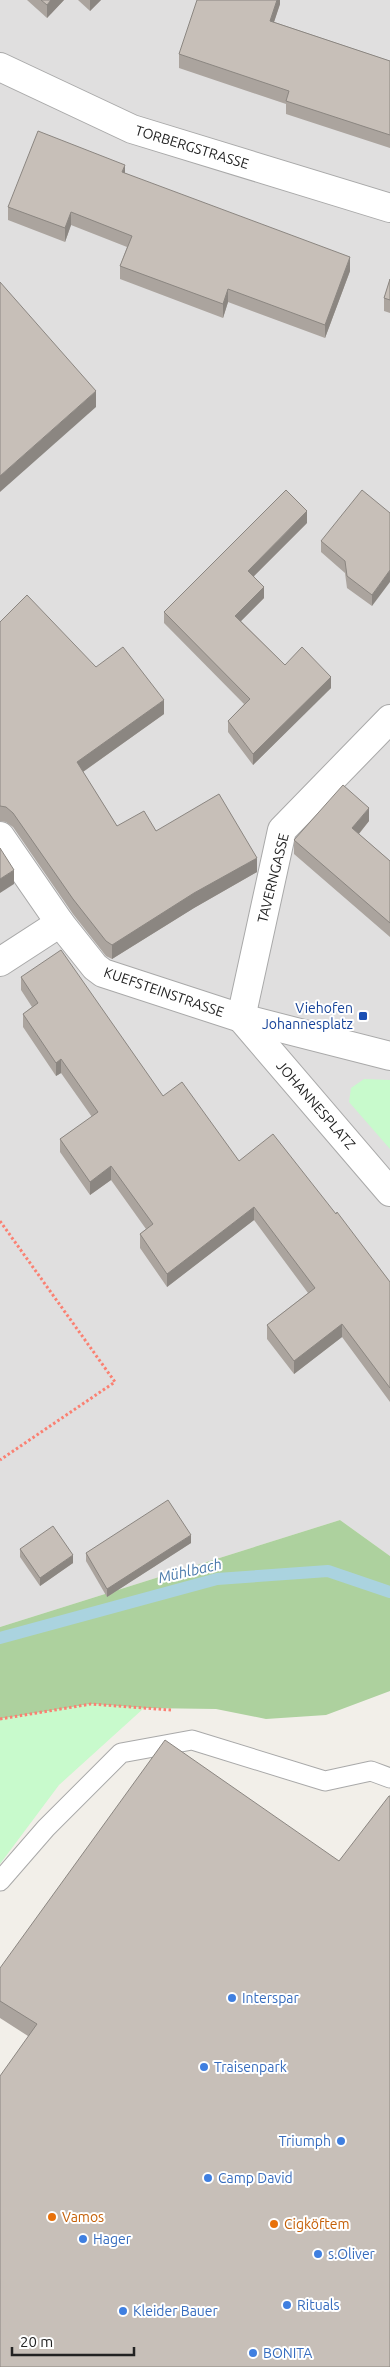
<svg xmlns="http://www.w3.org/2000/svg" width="390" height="2367" font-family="Ubuntu,sans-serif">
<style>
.residential{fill:#e0dfdf}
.forest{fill:#add19e}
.park{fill:#c8facc}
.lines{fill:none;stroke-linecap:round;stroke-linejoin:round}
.stream{stroke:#aad3df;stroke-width:12}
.service-casing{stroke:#a9a9a9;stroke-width:21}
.minor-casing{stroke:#a9a9a9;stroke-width:30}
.path{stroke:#fa8072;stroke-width:3;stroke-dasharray:2.5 2.5;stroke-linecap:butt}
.service{stroke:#fff;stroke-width:19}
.minor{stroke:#fff;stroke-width:28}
.wall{fill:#aba49e}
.shaded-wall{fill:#8b8681}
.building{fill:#c7bfb8;stroke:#8b8681}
.transit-dot{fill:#1a4fb4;stroke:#fff;stroke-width:2}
.shop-dot{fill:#3f7fe0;stroke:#fff;stroke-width:2}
.food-dot{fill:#e8710a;stroke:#fff;stroke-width:2}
.labels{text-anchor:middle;stroke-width:4;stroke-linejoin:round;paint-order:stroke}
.street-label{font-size:14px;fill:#222;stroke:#fff}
.transit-label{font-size:14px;fill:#164399;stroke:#fff;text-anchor:end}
.shop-label{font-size:14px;fill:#366cbe;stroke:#fff;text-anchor:start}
.food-label{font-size:14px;fill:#c56008;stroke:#fff;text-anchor:start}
.water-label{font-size:15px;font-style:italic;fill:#4a7aab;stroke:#fff}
</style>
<rect width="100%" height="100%" fill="#f2efe9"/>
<!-- residential -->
<polygon class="residential" points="0,0 390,0 390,1556 340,1520 0,1627"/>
<!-- forest -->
<polygon class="forest" points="340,1520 390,1556 390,1691 326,1715 266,1719 216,1709 144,1708 91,1704 0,1719 0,1627"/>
<!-- park -->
<g class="park">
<polygon points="364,1079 390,1080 390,1149 349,1102 351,1088"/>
<polygon points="91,1704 144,1708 59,1785 0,1864 0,1719"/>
</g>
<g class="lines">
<!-- stream -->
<polyline class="stream" points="0,1638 217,1579 328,1571 390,1592"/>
<!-- service casing -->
<g class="service-casing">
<polyline id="service" points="0,1881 46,1828 121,1753 192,1740 325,1781 371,1771 390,1778"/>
</g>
<!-- minor casing -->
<g class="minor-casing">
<g id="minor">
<polyline points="0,67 132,129 390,208"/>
<polyline points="0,836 60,923 95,967 103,973 241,1018 390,1056"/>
<polyline points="0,962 60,923"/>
<polyline points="241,1018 282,830 390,719"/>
<polyline points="241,1018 390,1192"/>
</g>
</g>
<!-- path -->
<g class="path">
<polyline points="0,1221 115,1382 0,1460"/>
<polyline points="0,1719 91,1704 171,1710"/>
</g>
<!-- service -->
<use href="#service" class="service"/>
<!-- minor -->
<use href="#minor" class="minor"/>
</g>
<!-- wall -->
<g class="wall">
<polygon points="27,0 64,0 47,18"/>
<polygon points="78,0 101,0 90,11"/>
<polygon points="280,0 280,4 274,22 390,61 390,148 286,114 286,104 179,68 179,54"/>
<polygon points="125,173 350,271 325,338 228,302 223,318 120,279 120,266 127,247 71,225 65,242 8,220 8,207"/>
<polygon points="390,279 390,313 384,311 384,298"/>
<polygon points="390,513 372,606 347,588 345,573 321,552 321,541"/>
<polygon points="307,523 254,576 264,598 241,621 285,665 331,688 253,765 228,732 228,721 244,704 164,623 164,612"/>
<polygon points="0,622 96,667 164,714 83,772 117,826 156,831 257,872 194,908 112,959 106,956 73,914 13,827 6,822 0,821"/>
<polygon points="369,821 359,834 390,861 390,937 294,854 294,840"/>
<polygon points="21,977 163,1096 239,1161 336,1214 390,1282 390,1402 342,1337 294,1374 267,1339 267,1325 308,1293 254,1220 167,1287 140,1248 140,1234 146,1229 111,1180 90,1195 60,1152 60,1139 92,1117 61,1073 56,1076 23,1027 23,1014 32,1007 21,990"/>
<polygon points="191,1543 107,1597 86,1561 86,1553"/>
<polygon points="20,1549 73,1563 40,1586 20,1557"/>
<polygon points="0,1968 390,2367 28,2036 0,2018"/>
</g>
<!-- shaded-wall -->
<g class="shaded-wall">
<polygon points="51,0 64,0 47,18 47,5"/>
<polygon points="90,0 101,0 90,11"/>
<polygon points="277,0 280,0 280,4 270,34 270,21"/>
<polygon points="125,165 125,178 122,172"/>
<polygon points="71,212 71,225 65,242 65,228"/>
<polygon points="350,257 350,271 325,338 325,325"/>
<polygon points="228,289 228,302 223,318 223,304"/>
<polygon points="96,391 96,407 0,492 0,476"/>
<polygon points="307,511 307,523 248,582 248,571"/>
<polygon points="390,570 390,582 372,606 372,595"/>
<polygon points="264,587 264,598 235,627 235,616"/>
<polygon points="331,677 331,688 253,765 253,754"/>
<polygon points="164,700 164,714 77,776 77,762"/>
<polygon points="369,808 369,821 352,842 352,828"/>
<polygon points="257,858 257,872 194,908 112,959 112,945 194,893"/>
<polygon points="14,870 14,884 0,893 0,879"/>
<polygon points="61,1059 61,1073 56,1076 56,1063"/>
<polygon points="111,1166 111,1180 90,1195 90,1182"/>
<polygon points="254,1207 254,1220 167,1287 167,1274"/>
<polygon points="342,1324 342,1337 294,1374 294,1361"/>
<polygon points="191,1535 191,1543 107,1597 107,1589"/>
<polygon points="73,1555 73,1563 40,1586 40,1578"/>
</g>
<!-- building -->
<g class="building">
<polygon points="41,0 51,0 47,5"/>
<polygon points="197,0 277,0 270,21 390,61 390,135 286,101 289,91 179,54"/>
<polygon points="38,131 125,165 122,172 350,257 325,325 228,289 223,304 120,266 132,236 71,212 65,228 8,207"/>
<polygon points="390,279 390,300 384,298"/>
<polygon points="0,282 96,391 0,476"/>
<polygon points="286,490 307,511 248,571 264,587 235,616 285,665 302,647 331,677 253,754 228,721 250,699 164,612"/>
<polygon points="362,490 390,513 390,570 372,595 347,576 345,561 321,541"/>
<polygon points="27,595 96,667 123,647 164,700 77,762 117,826 144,811 156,831 219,794 257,858 194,893 112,945 106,941 73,899 13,813 6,807 0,806 0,622"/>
<polygon points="343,785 369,808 352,828 390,861 390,923 294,840"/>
<polygon points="0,848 14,870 0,879"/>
<polygon points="61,950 163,1096 182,1082 239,1161 273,1134 336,1214 337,1212 390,1282 390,1388 342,1324 294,1361 267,1325 315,1288 254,1207 167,1274 140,1234 153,1224 111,1166 90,1182 60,1139 98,1112 61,1059 56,1063 23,1014 38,1003 21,977"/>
<polygon points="168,1500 191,1535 107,1589 86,1553"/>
<polygon points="53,1526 73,1555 40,1578 20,1549"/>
<polygon points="165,1740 339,1861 389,1796 390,1796 390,2367 0,2367 0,2076 37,2024 0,2001 0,1968"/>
</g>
<!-- markers -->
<rect class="transit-dot" x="358" y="1011" width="10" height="10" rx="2.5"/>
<g class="shop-dot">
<circle cx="232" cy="1998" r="5"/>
<circle cx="204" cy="2067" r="5"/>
<circle cx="341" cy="2141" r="5"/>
<circle cx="208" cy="2178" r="5"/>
<circle cx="83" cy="2239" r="5"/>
<circle cx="318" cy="2254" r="5"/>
<circle cx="287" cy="2305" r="5"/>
<circle cx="123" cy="2311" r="5"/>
<circle cx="253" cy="2353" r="5"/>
</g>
<g class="food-dot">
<circle cx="52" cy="2217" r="5"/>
<circle cx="274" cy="2224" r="5"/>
</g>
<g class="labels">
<!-- street labels -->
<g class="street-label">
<text transform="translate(192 147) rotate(17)" y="5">TORBERGSTRASSE</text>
<text transform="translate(273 878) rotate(-76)" y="5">TAVERNGASSE</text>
<text transform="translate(164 992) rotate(19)" y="5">KUEFSTEINSTRASSE</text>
<text transform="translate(316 1105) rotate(49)" y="5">JOHANNESPLATZ</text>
</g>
<!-- transit labels -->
<g class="transit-label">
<text x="353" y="1013">Viehofen<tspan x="353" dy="16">Johannesplatz</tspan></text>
</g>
<!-- shop labels -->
<g class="shop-label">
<text x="242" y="2003">Interspar</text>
<text x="214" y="2072">Traisenpark</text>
<text x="331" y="2146" text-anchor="end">Triumph</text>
<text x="218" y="2183">Camp David</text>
<text x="93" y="2244">Hager</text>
<text x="328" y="2259">s.Oliver</text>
<text x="297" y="2310">Rituals</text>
<text x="133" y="2316">Kleider Bauer</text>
<text x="263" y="2358">BONITA</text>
</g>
<!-- food labels -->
<g class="food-label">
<text x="62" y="2222">Vamos</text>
<text x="284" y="2229">Cigköftem</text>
</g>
<!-- water labels -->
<g class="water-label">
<text transform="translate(190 1571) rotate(-13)" y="5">Mühlbach</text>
</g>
</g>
<!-- scale -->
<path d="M12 2347v8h122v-8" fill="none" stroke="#222222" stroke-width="2.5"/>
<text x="20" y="2347" font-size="15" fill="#222222" stroke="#ffffff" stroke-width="4" paint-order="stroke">20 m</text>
</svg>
